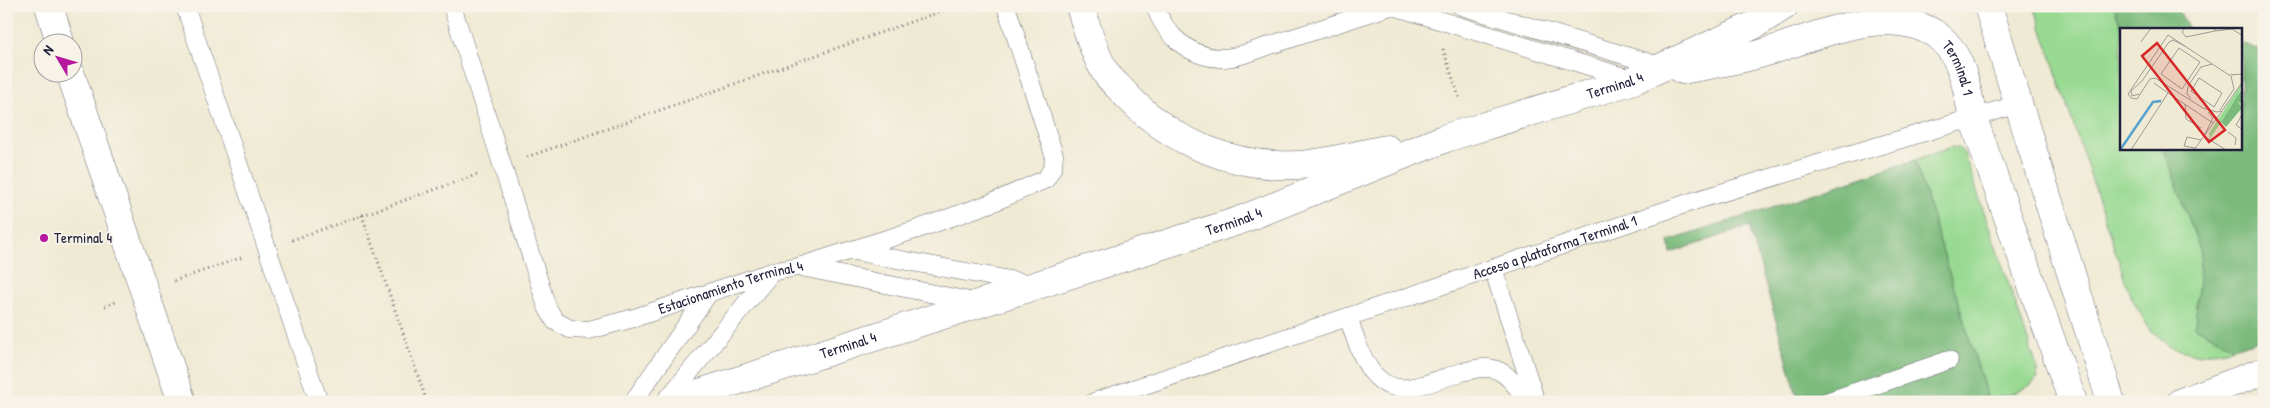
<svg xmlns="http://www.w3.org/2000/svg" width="2270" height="408" font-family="'Patrick Hand',sans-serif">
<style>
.green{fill:#98da92;stroke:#5d7e66}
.forest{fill:#7aba7c;stroke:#4e6e5c}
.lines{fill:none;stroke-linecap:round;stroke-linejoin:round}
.lane-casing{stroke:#6a6870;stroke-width:19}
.street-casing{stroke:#6a6870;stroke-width:29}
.path{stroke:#6a6870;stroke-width:3;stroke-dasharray:1 4;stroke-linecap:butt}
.lane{stroke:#fff;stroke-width:18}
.street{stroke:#fff;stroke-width:28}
.poi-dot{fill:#b5179e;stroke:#f7f3e8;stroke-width:2}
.labels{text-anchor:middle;stroke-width:4;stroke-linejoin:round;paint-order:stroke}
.street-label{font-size:15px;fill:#22223b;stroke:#f7f3e8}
.poi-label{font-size:15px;fill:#22223b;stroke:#f7f3e8;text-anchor:start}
.inset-river{fill:none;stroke:#58a2cf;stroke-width:2.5}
.inset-road{fill:none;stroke:#9d9a96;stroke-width:1}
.view{fill:#d62828;fill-opacity:0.15;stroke:#d62828;stroke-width:2.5}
.inset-edge{fill:none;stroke:#22223b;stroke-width:2.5}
</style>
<rect width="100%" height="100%" fill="#f7f3e8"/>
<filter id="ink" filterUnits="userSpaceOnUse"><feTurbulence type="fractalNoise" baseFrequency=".02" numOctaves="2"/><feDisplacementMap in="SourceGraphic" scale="10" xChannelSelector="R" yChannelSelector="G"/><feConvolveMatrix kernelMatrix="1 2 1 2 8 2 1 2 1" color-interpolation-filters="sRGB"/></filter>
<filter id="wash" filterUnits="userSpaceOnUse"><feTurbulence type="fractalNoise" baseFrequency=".0096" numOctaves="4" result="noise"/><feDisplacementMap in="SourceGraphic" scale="20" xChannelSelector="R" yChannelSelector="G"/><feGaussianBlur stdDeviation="1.12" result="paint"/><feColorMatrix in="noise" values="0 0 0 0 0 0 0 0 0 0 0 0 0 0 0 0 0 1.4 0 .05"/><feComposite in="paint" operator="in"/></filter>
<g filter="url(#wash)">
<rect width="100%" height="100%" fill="#efead3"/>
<!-- green -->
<g class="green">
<polygon points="2034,6 2114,6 2122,29 2121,149 2164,149 2201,253 2195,327 2234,348 2199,355 2170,347 2149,328 2130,295"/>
<path d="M1952 147 1959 148 1964 153 2038 370 2037 379C2024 393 2006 395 1988 400L1915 160Z"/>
</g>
<!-- forest -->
<g class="forest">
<polygon points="2114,6 2175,6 2189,29 2122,29"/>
<polygon points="2241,43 2264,51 2264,338 2234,348 2195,327 2201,253 2164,149 2241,149"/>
<polygon points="1915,160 1988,400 1981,402 1799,402 1749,226 1671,253 1669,241"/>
</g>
</g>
<g filter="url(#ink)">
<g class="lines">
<!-- lane casing -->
<g class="lane-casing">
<g id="lane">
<polyline points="185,6 319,402"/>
<path id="s1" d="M452 6 547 307 555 321 570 329 589 330 634 318 771 272 798 267 915 230 994 202 1046 179 1053 167 1054 155 1006 6"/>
<path d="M1155 6C1165 35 1188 56 1219 58 1236 59 1258 49 1274 44 1313 31 1352 19 1391 6"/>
<polyline points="1393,6 1634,80"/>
<polyline points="1461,6 1663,67"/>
<polyline points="853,251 1031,284"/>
<polyline points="801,267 974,302"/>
<polyline points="1493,268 1536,402"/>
<path d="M1348 317C1358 345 1368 391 1407 388 1425 386 1445 377 1462 372 1475 369 1487 365 1499 371 1512 377 1520 392 1528 402"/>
<polyline points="633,402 708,294"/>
<polyline points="665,402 771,273"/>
<path id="s2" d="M1094 402 1697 200 2019 104"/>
<polyline points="1826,402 1949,360"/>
</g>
</g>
<!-- street casing -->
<g class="street-casing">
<g id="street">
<polyline points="49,6 60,42"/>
<path d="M1080 6C1086 26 1096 60 1108 76 1114 83 1121 89 1127 96 1171 142 1232 168 1297 165 1324 164 1359 154 1387 149"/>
<polyline points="1988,6 2111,402"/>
<path id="s3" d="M1682 70C1708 65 1735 61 1760 54 1812 39 1887 0 1938 36 1963 55 1967 90 1973 118L2073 402"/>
<polyline points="70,72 182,402"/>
<path id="s4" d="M671 402 1238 221 1446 138 1634 80 1754 25 1784 6"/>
<polyline points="2181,402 2264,371"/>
</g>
</g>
<!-- path -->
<g class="path">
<polyline points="1443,49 1460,100"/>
<polyline points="527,157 956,6"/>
<polyline points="362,215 427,402"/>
<polyline points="292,240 479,174"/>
<polyline points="174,281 243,257"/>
<polyline points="105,306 116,302"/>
</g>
<!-- lane -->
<use href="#lane" class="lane"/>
<!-- street -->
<use href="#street" class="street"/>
</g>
</g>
<!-- markers -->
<circle class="poi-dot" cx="44" cy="238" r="5"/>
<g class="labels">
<!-- street labels -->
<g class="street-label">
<text dy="5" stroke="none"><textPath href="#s3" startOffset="304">Terminal 1</textPath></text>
<text dy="5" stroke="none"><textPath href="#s4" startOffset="996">Terminal 4</textPath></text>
<text dy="5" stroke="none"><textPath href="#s4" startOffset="591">Terminal 4</textPath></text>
<text dy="5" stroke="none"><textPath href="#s2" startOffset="486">Acceso a plataforma Terminal 1</textPath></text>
<text dy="5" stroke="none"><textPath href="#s1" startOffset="516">Estacionamiento Terminal 4</textPath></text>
<text dy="5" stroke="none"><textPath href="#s4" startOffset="186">Terminal 4</textPath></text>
</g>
<!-- poi labels -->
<g class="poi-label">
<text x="54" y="243">Terminal 4</text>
</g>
</g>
<!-- overview -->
<g transform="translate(2120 28)">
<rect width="122" height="122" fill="#efead3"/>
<path d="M122 55 117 72 122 78 114 74 90 111 89 105Z" fill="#98da92"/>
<path d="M122 61V76L117 73 122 80 106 99 101 94Z" fill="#7aba7c"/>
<path class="inset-river" d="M0 122 33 74 41 73"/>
<path class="inset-road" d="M65 0 62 4 66 9 95 3M95 0V3L112 1 123 8M21 14 31 0M59 20 80 34 62 61 41 46ZM123 46 109 47 48 7 8 66 11 70 17 71 30 51 35 50 83 80 97 84 102 83 123 53M79 50 102 65 94 79 71 63ZM34 55 48 65M19 66 12 68 11 63 22 53 49 14 53 12 65 18M71 71 67 66 68 58 81 39 92 36M65 76 66 91 81 100M100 82 114 61 111 48M88 84 93 90 84 108 102 83M123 85 116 97 123 102M108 104 116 110 115 117M75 120 64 118 67 109 81 112M11 122 48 65 93 95M74 122 84 108 106 122"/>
<path class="view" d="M37 15 105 102 89 114 22 28Z"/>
<rect width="122" height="122" class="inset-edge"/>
</g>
<!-- margin -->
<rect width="2270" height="408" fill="none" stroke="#f7f3e8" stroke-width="25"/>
<!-- north arrow -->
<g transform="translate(58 58) rotate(308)"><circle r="24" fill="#f7f3e8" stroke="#a29fa3"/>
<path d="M0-4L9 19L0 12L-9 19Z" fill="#b5179e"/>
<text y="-8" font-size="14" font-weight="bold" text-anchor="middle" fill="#22223b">N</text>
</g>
</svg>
